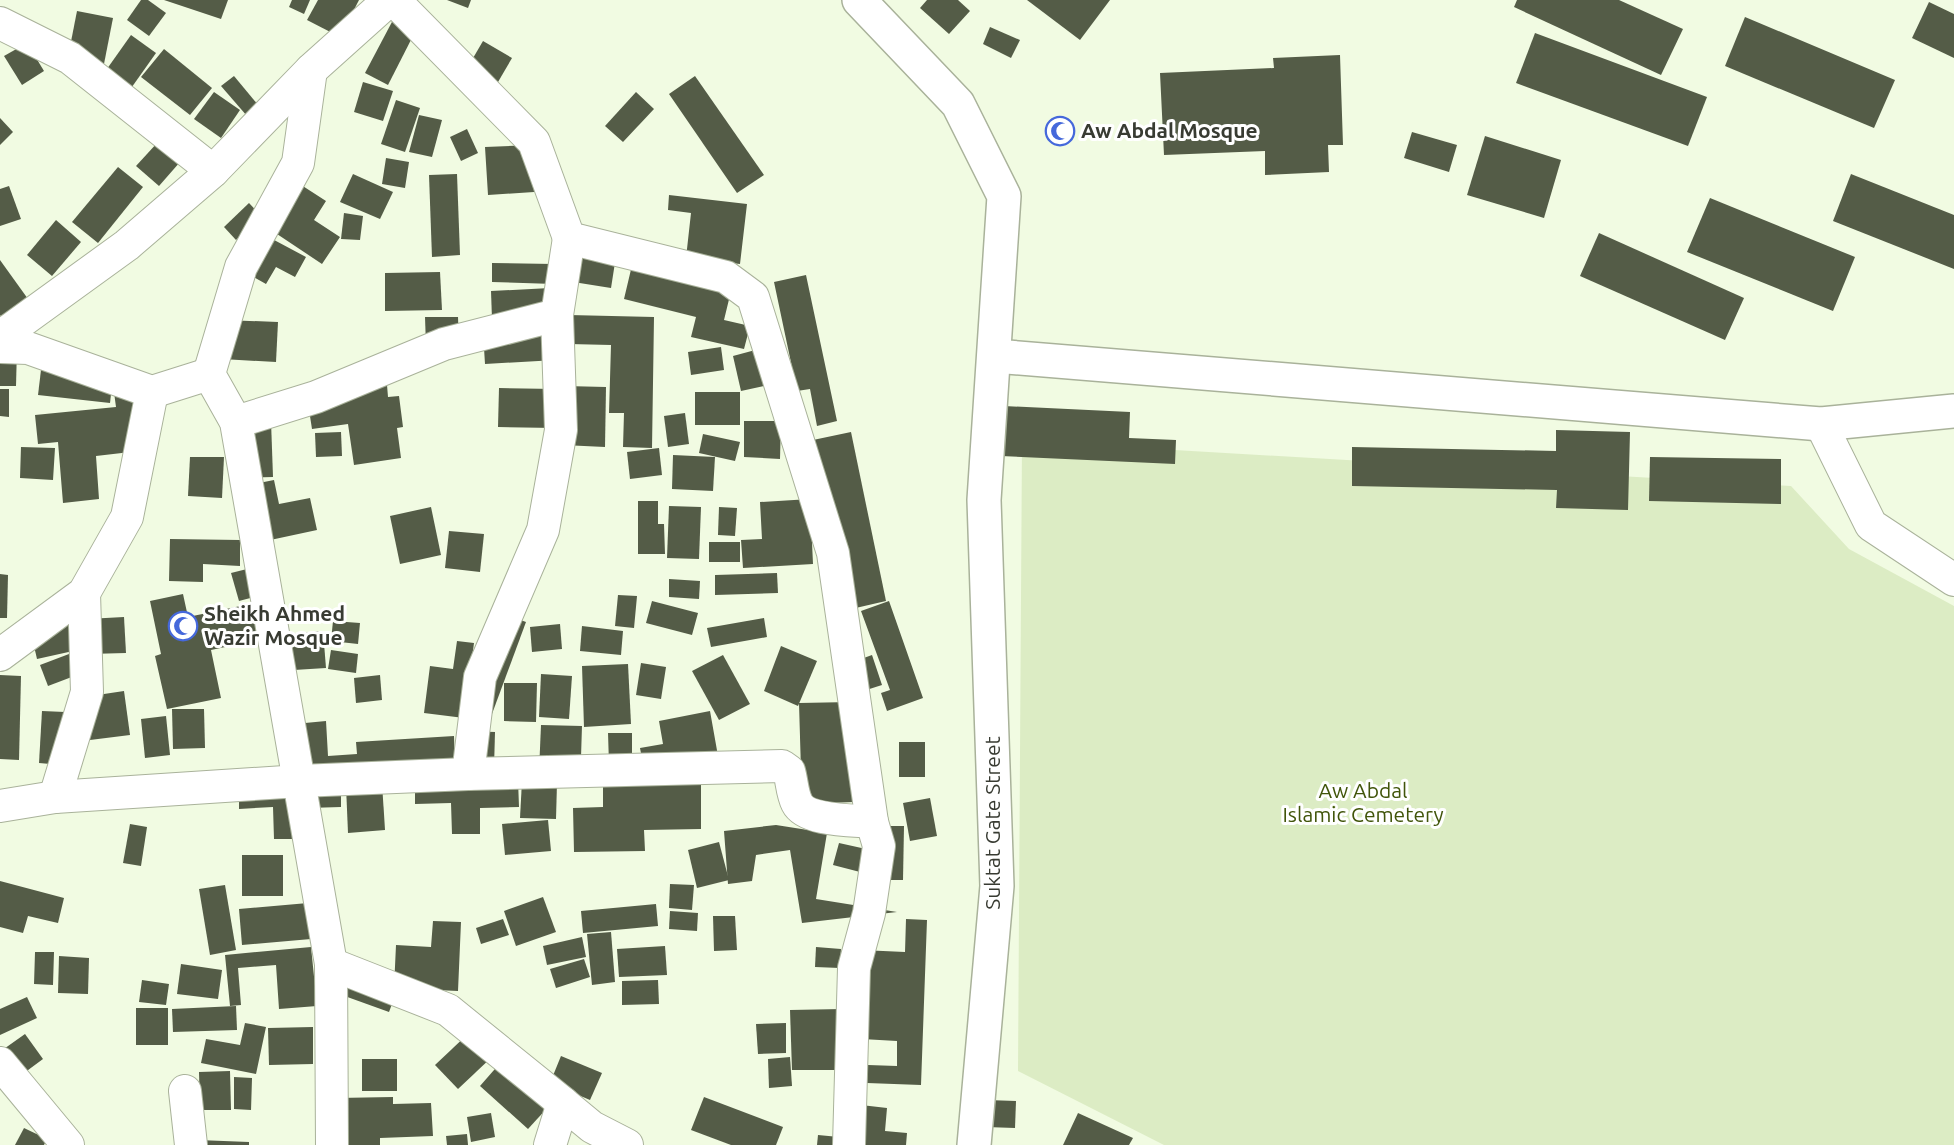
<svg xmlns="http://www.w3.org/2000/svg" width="1954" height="1145" font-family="Ubuntu,sans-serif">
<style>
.green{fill:#dcecc4}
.building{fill:#545c47}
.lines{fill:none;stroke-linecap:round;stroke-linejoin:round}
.minor-casing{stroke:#a9b29a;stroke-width:34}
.tertiary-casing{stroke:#a9b29a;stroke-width:36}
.minor{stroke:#fff;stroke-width:32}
.tertiary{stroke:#fff;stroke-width:33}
.labels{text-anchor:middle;stroke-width:6;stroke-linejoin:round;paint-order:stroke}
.poi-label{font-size:21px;font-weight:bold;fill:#383b32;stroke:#fff;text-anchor:start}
.park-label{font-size:21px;fill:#41550a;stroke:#fff}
.street-label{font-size:21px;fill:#383b32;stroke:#fff}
</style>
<rect width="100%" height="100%" fill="#f1fbe2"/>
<!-- green -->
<polygon class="green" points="1022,441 1791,486 1849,549 1954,606 1954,1145 1164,1145 1018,1071"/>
<!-- building -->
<g class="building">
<polygon points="141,0 148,0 166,13 149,36 127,20"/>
<polygon points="164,0 228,0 221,19"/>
<polygon points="292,0 310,0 304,14 289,7"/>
<polygon points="318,0 359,0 340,37 307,20"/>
<polygon points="447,0 471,0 468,8"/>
<polygon points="927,0 958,0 970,11 949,34 920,8"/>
<polygon points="1027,0 1110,0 1080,40"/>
<polygon points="1517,0 1619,0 1683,29 1661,75 1514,7"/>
<polygon points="1929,2 1954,14 1954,58 1912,38"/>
<polygon points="77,11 113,18 103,69 67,62"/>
<polygon points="1745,17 1895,80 1874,128 1725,66"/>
<polygon points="393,20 415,32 388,85 365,73"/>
<polygon points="990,27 1020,40 1011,58 983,44"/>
<polygon points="1535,33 1707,97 1688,146 1516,83"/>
<polygon points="131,35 156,53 122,101 97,83"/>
<polygon points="483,41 512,58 491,94 462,77"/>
<polygon points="27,43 44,71 22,85 4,56"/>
<polygon points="164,49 212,88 190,115 141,77"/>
<polygon points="1340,55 1343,145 1328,145 1329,172 1265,175 1265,151 1164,155 1160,73 1274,68 1273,58"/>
<polygon points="234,76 259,106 247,116 221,86"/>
<polygon points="695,76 764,175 737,193 669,94"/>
<polygon points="363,82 393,91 383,121 354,112"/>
<polygon points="214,92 240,110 221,138 194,119"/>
<polygon points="636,92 654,109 623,142 605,126"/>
<polygon points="396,100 420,108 405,152 381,144"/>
<polygon points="419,115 442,120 432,157 409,152"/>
<polygon points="0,118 13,132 0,145"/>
<polygon points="467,129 478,153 461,161 450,137"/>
<polygon points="1412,132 1457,145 1449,172 1404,158"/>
<polygon points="1485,136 1561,160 1544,218 1467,195"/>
<polygon points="158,142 180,162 159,186 136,166"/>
<polygon points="532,145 534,192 488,195 485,147"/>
<polygon points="386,158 409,162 405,188 382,184"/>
<polygon points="118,167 143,187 98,243 72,222"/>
<polygon points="353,174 393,192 380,219 340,202"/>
<polygon points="457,174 460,255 432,257 429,175"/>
<polygon points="1851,174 1954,215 1954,269 1833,221"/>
<polygon points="295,181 326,201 314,220 340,237 322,264 265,226"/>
<polygon points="9,186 21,219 0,226 0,189"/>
<polygon points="669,195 747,204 740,264 686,258 691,213 668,210"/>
<polygon points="1710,198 1855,257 1833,311 1687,252"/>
<polygon points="249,203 261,216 236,240 224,227"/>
<polygon points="344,213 363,216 360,240 341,239"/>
<polygon points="56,220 81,242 52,276 27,255"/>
<polygon points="261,233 306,257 295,277 276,267 266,284 241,270"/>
<polygon points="1599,233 1744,298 1725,340 1580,276"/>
<polygon points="572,249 616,256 611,288 567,281"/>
<polygon points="0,260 28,299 2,318 0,315"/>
<polygon points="633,261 732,287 724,320 750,326 744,349 691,337 696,317 624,299"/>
<polygon points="492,263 554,264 554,284 492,282"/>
<polygon points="440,272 442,310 385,311 385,273"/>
<polygon points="806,275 837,421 817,426 810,389 797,391 774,282"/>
<polygon points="550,288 552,316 492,319 491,291"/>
<polygon points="569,315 654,317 652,448 623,447 624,413 609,413 611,345 569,344"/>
<polygon points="425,317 458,317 459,344 426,346"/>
<polygon points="224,320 278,322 276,362 222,359"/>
<polygon points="554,328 556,360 485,364 483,332"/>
<polygon points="721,347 724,370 691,375 688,352"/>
<polygon points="0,348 17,348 16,386 0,386"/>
<polygon points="759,349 768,385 741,391 733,356"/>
<polygon points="41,370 113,377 110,403 38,395"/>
<polygon points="133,383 139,451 96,456 99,499 63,503 58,442 38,444 35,415 116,407 113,385"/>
<polygon points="387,385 388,397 399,396 403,427 397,428 401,458 354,465 348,424 312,429 307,397"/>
<polygon points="565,386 606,387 605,447 563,445"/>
<polygon points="499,388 556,389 555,428 498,427"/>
<polygon points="0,389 9,389 9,417 0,416"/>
<rect x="695" y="392" width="45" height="33"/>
<polygon points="1004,406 1130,412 1129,438 1176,440 1175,464 1001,456"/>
<polygon points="685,413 689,444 668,447 664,416"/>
<polygon points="271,421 273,477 241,478 239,422"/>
<polygon points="744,421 781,421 780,459 744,457"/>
<polygon points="1556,430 1630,432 1628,510 1556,508 1557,490 1352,486 1352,447 1556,451"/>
<polygon points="341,432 342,456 316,457 315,433"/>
<polygon points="851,432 886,601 847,610 813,440"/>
<polygon points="703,434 740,442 735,461 699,453"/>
<polygon points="21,447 55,448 53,480 20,478"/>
<polygon points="659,448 662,475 630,479 627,452"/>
<polygon points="673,455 715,457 713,491 672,489"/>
<polygon points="190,457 224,457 222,498 188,496"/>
<polygon points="1650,457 1781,459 1781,504 1649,501"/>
<polygon points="274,480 279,504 310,498 317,530 261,542 249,485"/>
<polygon points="810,499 813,564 743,568 741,540 762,539 760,502"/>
<polygon points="638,501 658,501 658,524 664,524 665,554 638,554"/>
<polygon points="669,506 701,507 699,559 667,558"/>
<polygon points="431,507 441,555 400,564 390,516"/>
<polygon points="719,507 737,508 735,536 718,535"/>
<polygon points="449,531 484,534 480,572 445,568"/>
<polygon points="170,539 240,540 240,566 203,564 203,582 169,581"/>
<rect x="709" y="542" width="31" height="20"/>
<polygon points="255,567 262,595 239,601 231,573"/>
<polygon points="777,573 778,593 715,595 715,575"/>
<polygon points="0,574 8,575 7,618 0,618"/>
<polygon points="669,579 700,581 699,599 669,597"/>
<polygon points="183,594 188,617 264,601 272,637 211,650 221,698 167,709 155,656 161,654 150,601"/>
<polygon points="618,595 637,596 634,628 615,626"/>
<polygon points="652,601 698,613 692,635 646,623"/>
<polygon points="889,601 923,698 887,711 881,693 890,690 861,611"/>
<polygon points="504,614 526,622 489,722"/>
<polygon points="124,617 126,653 89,654 87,619"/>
<polygon points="764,618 767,637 711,647 707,628"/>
<polygon points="333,621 360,623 358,644 331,641"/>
<polygon points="560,624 562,649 532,652 530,627"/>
<polygon points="68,625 73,651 37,659 31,633"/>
<polygon points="582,626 623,631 621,655 580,651"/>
<polygon points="323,631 326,668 294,670 291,634"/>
<polygon points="457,641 474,643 464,718 424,713 430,666 453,669"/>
<polygon points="781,646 817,661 798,706 764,691"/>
<polygon points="331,650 358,654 356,673 328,669"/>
<polygon points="69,654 77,675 48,686 40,665"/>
<polygon points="723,655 750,704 719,720 692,671"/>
<polygon points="872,655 882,685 860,692 850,663"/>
<polygon points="641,663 666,667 661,699 636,695"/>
<polygon points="628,664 631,724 584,727 582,666"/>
<polygon points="541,674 572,676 569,719 539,717"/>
<polygon points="0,675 21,676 19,760 0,759"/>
<polygon points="380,675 382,700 356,703 354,678"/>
<polygon points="504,683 537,683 536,722 504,721"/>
<polygon points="124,691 130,735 90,740 84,697"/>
<polygon points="851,702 854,802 802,804 799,703"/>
<polygon points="172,709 204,709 205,748 173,749"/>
<polygon points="42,711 65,712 62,765 39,763"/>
<polygon points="710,711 718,756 644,769 640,748 663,744 659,721"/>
<polygon points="166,716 170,755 145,758 141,719"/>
<polygon points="326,721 328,756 357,754 356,742 454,736 455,769 309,779 305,723"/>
<polygon points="541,725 582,726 581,757 539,772"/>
<polygon points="466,731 495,732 494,768 465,768"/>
<polygon points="608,733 632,733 632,765 609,765"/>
<rect x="899" y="742" width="26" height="35"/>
<polygon points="701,778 701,829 644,830 645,851 574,852 573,808 603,807 603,780"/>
<polygon points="518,780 519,807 480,808 480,834 452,834 451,803 415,804 415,792 456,791 455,781"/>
<polygon points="522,781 557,783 556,819 520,818"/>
<polygon points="382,783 385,830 348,833 346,786"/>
<polygon points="341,788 341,807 308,808 307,789"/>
<polygon points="293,794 295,839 274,839 273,807 239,809 239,796"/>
<polygon points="930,798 937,836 910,841 903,803"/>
<polygon points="548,820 551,851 505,855 502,824"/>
<polygon points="130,824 147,827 141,866 123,863"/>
<polygon points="776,825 827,833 816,899 897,912 802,923 790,850 756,855 752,881 728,884 724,831"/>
<polygon points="876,826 904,826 903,880 876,880"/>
<polygon points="719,842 729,880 697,888 688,850"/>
<polygon points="839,843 866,849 860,872 833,865"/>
<rect x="242" y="855" width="41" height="41"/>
<polygon points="0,881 64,898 58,923 28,916 23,933 0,927"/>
<polygon points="670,884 694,885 692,910 669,908"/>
<polygon points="225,885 236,950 210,955 199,889"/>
<polygon points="543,897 556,932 516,946 504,911"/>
<polygon points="308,903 311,939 242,945 239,909"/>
<polygon points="656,904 658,926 583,933 581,911"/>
<polygon points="670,911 698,913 697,931 669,929"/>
<polygon points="713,916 735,916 737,950 714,951"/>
<polygon points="503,919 509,935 481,944 476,928"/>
<polygon points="906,919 927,920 921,1085 867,1083 868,1065 897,1066 897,1041 862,1039 861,950 905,952"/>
<polygon points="433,921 461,922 458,991 394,988 396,945 431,947"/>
<polygon points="611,932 615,982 592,985 587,934"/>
<polygon points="582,937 586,957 547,965 543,946"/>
<polygon points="665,946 667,975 619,977 617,949"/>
<polygon points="311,947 317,1006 279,1009 276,965 238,968 241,1005 230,1006 225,955"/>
<polygon points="816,947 841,949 840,968 815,967"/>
<polygon points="35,952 54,952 53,985 34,984"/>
<polygon points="59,956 89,958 88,994 58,993"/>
<polygon points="584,959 590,977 556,988 550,969"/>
<polygon points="181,964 222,970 218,999 177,994"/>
<polygon points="346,977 395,996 389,1012 339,994"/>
<polygon points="142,980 169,984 166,1005 139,1002"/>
<polygon points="658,980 659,1004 622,1005 622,981"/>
<polygon points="27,997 37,1018 0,1035 0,1009"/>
<polygon points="236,1006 237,1030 173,1032 172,1009"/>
<rect x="136" y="1008" width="32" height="37"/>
<polygon points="842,1009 843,1070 792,1070 790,1010"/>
<polygon points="245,1023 266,1027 256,1074 201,1063 206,1039 240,1045"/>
<polygon points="786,1023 786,1053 758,1054 756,1024"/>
<polygon points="313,1027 313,1064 269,1065 268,1028"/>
<polygon points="470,1032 493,1056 458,1089 435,1065"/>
<polygon points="25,1034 43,1059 20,1076 1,1051"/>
<polygon points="561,1056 602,1073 590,1100 550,1083"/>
<polygon points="790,1057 792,1086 769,1088 768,1059"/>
<rect x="362" y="1059" width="35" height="32"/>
<polygon points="501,1062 549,1106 528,1129 480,1086"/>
<polygon points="230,1071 231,1110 200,1110 199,1072"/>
<polygon points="234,1077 252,1078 251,1110 234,1109"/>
<polygon points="393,1097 393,1104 431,1103 433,1136 380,1138 380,1145 338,1145 337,1098"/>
<polygon points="704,1097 783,1127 776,1145 731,1145 691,1130"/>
<polygon points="987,1100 1016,1101 1015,1128 986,1127"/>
<polygon points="861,1105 887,1108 885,1131 907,1133 906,1145 857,1145"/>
<polygon points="491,1113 495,1137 471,1142 467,1117"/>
<polygon points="1078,1113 1133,1138 1129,1145 1063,1145"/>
<polygon points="24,1128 47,1139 44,1145 15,1145"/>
<polygon points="467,1134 468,1145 447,1145 446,1136"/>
<polygon points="818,1135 839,1137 838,1145 817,1145"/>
<polygon points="198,1140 249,1142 249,1145 198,1145"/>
</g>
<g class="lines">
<!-- minor casing -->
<g class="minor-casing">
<g id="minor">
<polyline points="394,0 534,142 569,238 726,277 753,297 833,553 872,822 879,846 869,913 854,968 849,1145"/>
<polyline points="0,23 70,58 213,171"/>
<polyline points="311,70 298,163 241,267 209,374 236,422 331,964 332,1145"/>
<path d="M569 238 557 315 561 430 543 530 480 677 468 774 782 766 789 771C792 781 792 793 797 803 806 821 853 820 872 822"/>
<polyline points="0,337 127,245 213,171 311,70 389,0"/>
<polyline points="0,347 28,348 152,392 209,374"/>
<polyline points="236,422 316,397 444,344 557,315"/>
<polyline points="1821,424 1871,525 1954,580"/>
<polyline points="0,655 84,593 127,517 152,392"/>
<polyline points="55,797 87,692 84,593"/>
<polyline points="0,806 55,797 300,781 468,774"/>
<polyline points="331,964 448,1010 563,1103"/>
<polyline points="0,1063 68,1145"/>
<polyline points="185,1091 191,1145"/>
<polyline points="550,1145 563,1103 592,1127 627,1145"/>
</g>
</g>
<!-- tertiary casing -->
<g class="tertiary-casing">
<g id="tertiary">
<polyline points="859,0 958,104 1004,196 984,500 997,886 974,1145"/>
<polyline points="995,356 1821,424 1954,411"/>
</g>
</g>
<!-- minor -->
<use href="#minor" class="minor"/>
<!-- tertiary -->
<use href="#tertiary" class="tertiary"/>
</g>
<!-- icons -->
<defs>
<g id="mosque-ring" transform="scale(1.5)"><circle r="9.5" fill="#fff" stroke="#4568db" stroke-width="1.5"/><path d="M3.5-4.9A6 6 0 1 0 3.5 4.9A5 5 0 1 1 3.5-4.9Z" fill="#4568db"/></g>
</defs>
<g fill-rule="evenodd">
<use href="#mosque-ring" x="1060" y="131"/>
<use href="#mosque-ring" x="183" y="626"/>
</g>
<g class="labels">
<!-- poi labels -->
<g class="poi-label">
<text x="1081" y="138">Aw Abdal Mosque</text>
<text x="204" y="621">Sheikh Ahmed<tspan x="204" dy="24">Wazir Mosque</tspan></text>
</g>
<!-- park labels -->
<g class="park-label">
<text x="1363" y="798">Aw Abdal<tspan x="1363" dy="24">Islamic Cemetery</tspan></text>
</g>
<!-- street labels -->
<g class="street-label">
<text transform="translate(993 823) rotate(-90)" y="7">Suktat Gate Street</text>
</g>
</g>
</svg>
